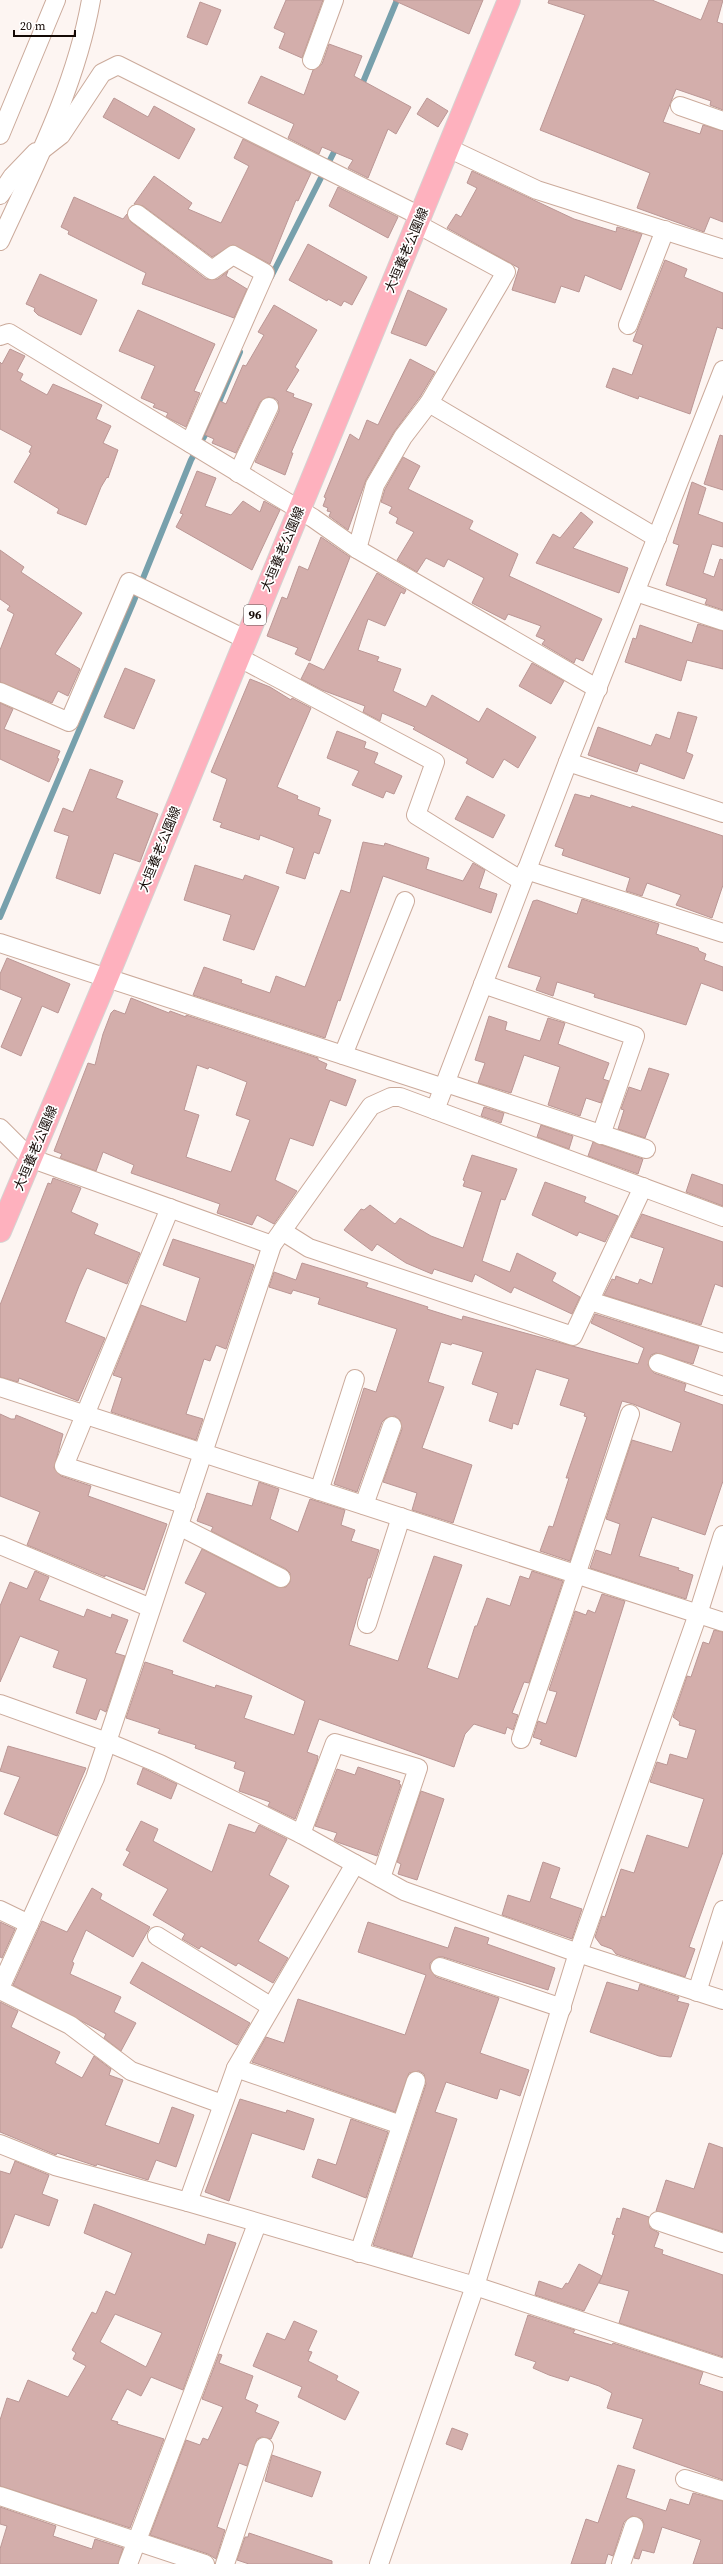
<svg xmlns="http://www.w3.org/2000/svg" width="723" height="2564" font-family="'Source Serif 4','Noto Sans JP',serif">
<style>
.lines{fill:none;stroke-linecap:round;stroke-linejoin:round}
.stream{stroke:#77a0ac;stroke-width:6}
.building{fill:#d3aeab;stroke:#bb9795;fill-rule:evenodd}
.street-casing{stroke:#cbaa9b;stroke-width:20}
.primary-casing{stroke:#d5d3d2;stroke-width:24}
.street{stroke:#fff;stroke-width:18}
.primary{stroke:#feb1be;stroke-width:22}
.labels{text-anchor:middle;stroke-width:3.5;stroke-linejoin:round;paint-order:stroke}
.shield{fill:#fff;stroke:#5a5350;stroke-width:1}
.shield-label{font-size:12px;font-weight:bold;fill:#140905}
.street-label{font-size:13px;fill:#140905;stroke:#fff}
</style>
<rect width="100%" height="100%" fill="#fdf5f2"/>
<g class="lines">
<!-- stream -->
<g class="stream">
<polyline points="361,87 397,0"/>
<polyline points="271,277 337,146"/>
<polyline points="0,917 133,603 191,460 205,435 240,352"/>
</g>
</g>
<!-- building -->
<g class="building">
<polygon points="286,0 323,0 302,58 279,48 285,33 274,28"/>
<polygon points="393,0 483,0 469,34"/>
<polygon points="549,0 652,0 701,20 709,0 723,0 717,22 723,24 723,110 710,105 711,101 676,89 663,122 700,134 703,125 723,131 723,222 710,217 704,232 637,208 650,173 540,130 585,15 548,3"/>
<polygon points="200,2 221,10 207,45 187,37"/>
<polygon points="329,44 362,56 354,76 411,107 396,134 388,129 368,178 348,168 353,160 322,147 319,154 288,138 294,124 248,103 261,76 304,95 313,70 322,64"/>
<polygon points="114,98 148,117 154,106 195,129 179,159 103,117"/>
<polygon points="427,98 448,111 438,127 417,114"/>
<polygon points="243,139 311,173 298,201 296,200 270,264 233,245 212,257 143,206 134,204 154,176 192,203 188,209 221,223 249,166 234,158"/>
<polygon points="472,171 574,219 616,232 617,227 642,234 621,290 585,275 579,292 561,286 555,303 512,290 519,268 447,228 456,214 461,217 477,188 467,183"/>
<polygon points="338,187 398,217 388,238 329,206"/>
<polygon points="74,197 123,219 127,214 131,222 206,279 218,279 228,271 226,276 247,289 234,318 142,284 146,273 68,234 69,231 61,227"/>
<polygon points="308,244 367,277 352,305 344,301 341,306 328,299 327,301 289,280"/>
<polygon points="665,260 687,269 684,277 723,293 723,329 717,327 690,414 639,396 638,399 606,387 613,368 632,375 643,345 633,341"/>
<polygon points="40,274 97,300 81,335 38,315 34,311 35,308 26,304"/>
<polygon points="408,290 447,309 426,346 391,333"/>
<polygon points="274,305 317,330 295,367 299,370 286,391 294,394 293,397 312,404 291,453 293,453 285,475 255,462 279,411 278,401 274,398 268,397 260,402 236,453 212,443 214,439 205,435 220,401 226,404 243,365 246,366 264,335 258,332"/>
<polygon points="138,310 215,344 194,391 200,393 186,427 166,417 168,413 153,407 155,404 141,398 155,366 119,351"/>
<polygon points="10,349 25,356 17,371 23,374 20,380 47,395 53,384 102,405 96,419 111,426 103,443 118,450 108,478 107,477 101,487 86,525 57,513 59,509 14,482 31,453 29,452 32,446 0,429 0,362 2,364"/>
<polygon points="410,359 435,372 420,397 394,432 366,480 348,530 329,516 331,512 327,511 328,508 323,506 326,498 324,497 350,434 359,440 367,420 378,425"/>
<polygon points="720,435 723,436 723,490 704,484"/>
<polygon points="403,457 420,466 408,489 473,521 469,529 518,554 509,576 602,619 583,661 576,658 574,663 542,644 545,640 536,636 541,626 508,614 505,620 472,603 484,578 448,559 444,567 426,558 417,572 397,560 414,532 396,523 398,518 389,513 392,507 381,502 385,489"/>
<polygon points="197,471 216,478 205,506 231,515 243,501 260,512 264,501 280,510 252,570 176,527 183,514 180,513"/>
<polygon points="692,482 706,488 698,514 723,523 723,547 712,544 703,573 714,577 720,559 723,560 723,610 705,604 707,599 666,585 679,545 673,543"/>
<polygon points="581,512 593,522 573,548 628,568 619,593 536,563 553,534 560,538"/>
<polygon points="321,537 350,557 310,661 295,654 298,648 267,636 282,597 287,599 299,566 308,570"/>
<polygon points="0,550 24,567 21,572 82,613 55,654 80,669 68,696 58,691 52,703 0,682 0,650 14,614 7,610 10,606 0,599"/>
<polygon points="377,573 406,590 404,594 401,592 385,626 368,619 358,650 379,657 377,661 401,669 393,691 426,707 432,695 479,722 487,708 536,737 518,768 504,759 493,778 466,763 468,759 413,729 415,727 382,713 380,721 363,712 365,706 322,690 301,679 309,663 324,670"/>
<polygon points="698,624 723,631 723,669 687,660 681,681 625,662 633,638 636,639 640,625 692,643"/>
<polygon points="532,663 564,681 551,704 519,686"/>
<polygon points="125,668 155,680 134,729 104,717"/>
<polygon points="250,679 270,687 291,700 292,698 311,708 277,787 298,796 297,799 320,808 318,815 331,820 319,854 314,852 305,879 286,873 294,848 260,835 259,840 220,827 222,823 213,820 227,779 211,772"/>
<polygon points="0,703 13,709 4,729 60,751 57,758 59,759 49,782 0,759"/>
<polygon points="678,712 697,717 686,752 693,755 684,779 640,763 637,772 588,755 598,727 651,746 656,734 670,739"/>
<polygon points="337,731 366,742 364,748 378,753 374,763 402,776 394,794 386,791 383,798 352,785 359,771 327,758"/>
<polygon points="90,769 123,781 116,798 158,814 140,862 114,853 100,894 56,878 69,836 54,831 63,808 73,812"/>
<polygon points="575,794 590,798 591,795 631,808 632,806 723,836 723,885 712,918 676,905 681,895 647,883 642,896 626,891 630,878 562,855 564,849 555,846"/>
<polygon points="467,796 505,815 493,838 455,819"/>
<polygon points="363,842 384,846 385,843 429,858 426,869 463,881 473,863 485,870 479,888 497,894 491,913 383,876 340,1001 338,1000 325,1038 193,995 204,967 242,980 241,983 270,993 276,976 305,987 341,890 350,893"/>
<polygon points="195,865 243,880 245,875 279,887 254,950 223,940 231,915 184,900"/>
<polygon points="582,899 659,924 656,934 698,948 699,951 706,954 704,960 723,967 723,991 701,983 686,1025 594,997 595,994 557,982 553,996 536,990 541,977 508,967 533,901 537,900 577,914"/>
<polygon points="7,958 70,984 58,1013 42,1006 21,1056 1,1047 22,998 0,989 0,974"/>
<path d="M131 998 169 1013 170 1011 186 1017V1015L318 1058V1060L327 1064 325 1069 356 1080 346 1106 330 1100 313 1146 290 1138 275 1180 297 1191 274 1224 257 1215 252 1225 217 1213 220 1204 131 1173 134 1165 103 1152 96 1171 60 1158 62 1154 54 1151 88 1063 95 1065 103 1034 111 1013 114 1010 125 1014ZM197 1065 208 1069 209 1067 247 1082 236 1115 250 1120 231 1172 186 1157 199 1115 184 1110Z"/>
<polygon points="489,1016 507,1022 505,1030 540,1041 548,1018 565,1023 558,1044 609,1063 603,1079 609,1081 601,1103 586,1098 580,1116 548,1105 560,1067 524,1055 511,1093 478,1083 485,1063 475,1060"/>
<polygon points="649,1068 669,1074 645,1138 618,1129 624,1110 621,1109 629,1087 641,1091"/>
<polygon points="484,1107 504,1113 501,1123 481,1116"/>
<polygon points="541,1125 573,1136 569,1149 537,1137"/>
<polygon points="593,1142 643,1159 638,1174 588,1156"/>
<polygon points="472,1155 517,1169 505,1200 501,1199 482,1261 510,1272 517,1253 556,1273 552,1281 580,1297 572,1314 514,1287 511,1293 475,1274 472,1282 434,1269 432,1274 406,1263 377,1244 372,1251 344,1230 361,1209 364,1210 370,1205 395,1224 400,1218 431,1236 463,1248 482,1192 463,1186 465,1181 463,1180"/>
<polygon points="692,1174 723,1185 723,1206 686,1192"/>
<polygon points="53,1178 81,1188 71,1212 98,1224 94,1234 140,1253 127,1284 87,1268 79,1286 65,1322 105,1338 78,1401 19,1378 18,1382 0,1377 0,1305 48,1183 51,1184"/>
<polygon points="545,1182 586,1197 584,1202 618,1216 605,1242 579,1232 577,1236 532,1215"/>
<polygon points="642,1214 723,1242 723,1287 715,1284 701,1325 604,1295 612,1279 615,1280 616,1276 638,1284 640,1279 652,1284 664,1248 631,1237"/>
<polygon points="173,1239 254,1265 226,1349 216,1345 210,1361 204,1359 186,1414 203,1419 196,1440 111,1412 122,1378 113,1375 141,1305 186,1322 200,1278 163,1265"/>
<polygon points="302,1263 368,1283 366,1287 428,1307 427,1309 462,1320 463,1316 638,1364 644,1348 591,1323 595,1314 699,1346 693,1364 656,1353 651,1355 648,1365 654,1373 686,1384 684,1391 723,1405 723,1481 705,1535 652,1517 639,1556 679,1568 678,1570 693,1575 686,1599 590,1568 596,1550 611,1555 620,1524 606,1519 632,1440 672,1452 681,1423 633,1404 622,1401 570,1561 540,1551 549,1526 553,1527 569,1478 566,1478 587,1417 584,1416 585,1413 560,1405 569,1379 536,1369 518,1425 513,1423 512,1429 489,1421 498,1393 472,1384 483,1352 452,1343 451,1345 441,1342 428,1382 444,1387 422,1448 472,1465 453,1523 412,1510 417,1493 383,1482 402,1429 400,1420 395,1416 386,1418 382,1422 357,1492 334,1484 364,1388 376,1392 397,1329 318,1304 320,1298 293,1290 291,1294 269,1287 274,1272 296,1280"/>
<polygon points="0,1414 11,1419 15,1419 16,1415 63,1434 54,1468 61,1476 91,1486 88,1496 167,1524 144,1590 105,1575 105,1577 27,1545 40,1512 0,1496"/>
<polygon points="259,1482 279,1489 270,1519 298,1532 310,1499 345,1510 341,1525 355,1530 351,1541 379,1550 370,1578 368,1578 349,1645 398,1661 434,1556 462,1565 427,1668 458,1679 475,1626 477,1626 487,1598 510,1606 520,1576 529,1579 532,1571 563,1581 529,1683 524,1682 512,1713 518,1715 513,1730 507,1727 505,1734 474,1724 465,1734 454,1767 319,1719 307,1752 318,1756 317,1762 295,1819 268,1806 270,1802 239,1791 245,1772 234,1768 236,1762 195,1748 196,1745 158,1733 160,1729 126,1718 145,1662 173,1671 172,1674 215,1688 216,1685 252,1696 244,1718 294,1735 305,1701 183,1641 206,1593 185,1583 202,1549 277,1587 286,1587 290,1582 290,1573 286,1569 211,1531 213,1527 197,1521 207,1493 252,1506"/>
<polygon points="35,1571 49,1577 39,1600 84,1617 87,1609 111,1618 112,1614 128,1620 115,1653 125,1656 106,1712 100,1709 96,1720 76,1713 87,1679 53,1667 59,1651 20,1636 0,1682 0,1606 10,1582 27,1589"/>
<polygon points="602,1594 625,1601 576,1757 540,1744 542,1740 533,1737 538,1721 546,1724 557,1692 549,1690 575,1611 586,1615 588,1610 595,1613"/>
<polygon points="714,1630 723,1632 723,1852 689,1947 695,1949 685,1977 616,1954 612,1949 601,1945 595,1937 602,1916 605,1917 621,1869 634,1873 647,1835 688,1848 704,1799 650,1782 657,1762 667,1765 670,1754 687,1759 696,1730 679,1725 680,1722 673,1717 687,1676 691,1677 703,1642 709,1644"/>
<polygon points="8,1746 86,1768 57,1836 4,1814 20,1777 0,1771"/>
<polygon points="358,1767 400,1781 399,1784 401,1785 377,1856 337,1842 334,1840 337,1833 315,1826 337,1769 355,1775"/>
<polygon points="143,1768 177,1784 171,1799 137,1784"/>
<polygon points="421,1791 444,1799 417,1880 398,1874 401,1864 397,1862"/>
<polygon points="141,1821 158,1829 153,1841 212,1872 229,1824 255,1833 259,1825 287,1839 269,1875 289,1886 258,1941 288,1958 273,1983 238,1963 236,1966 201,1946 199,1949 182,1939 185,1934 153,1915 168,1889 123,1865 130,1852 126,1850"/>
<polygon points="543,1862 560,1868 550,1898 582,1909 572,1939 502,1915 508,1895 530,1902"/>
<polygon points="92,1888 102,1894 100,1899 150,1927 133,1957 86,1930 72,1962 74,1963 70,1974 121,1997 114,2012 136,2023 121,2051 104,2038 106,2034 13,1985 42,1921 67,1932"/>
<polygon points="0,1922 15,1929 2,1958 0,1957"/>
<polygon points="368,1922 448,1948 455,1927 489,1938 487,1944 555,1968 548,1990 443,1957 438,1957 430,1963 430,1969 436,1977 499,1998 480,2053 529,2070 520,2096 500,2089 497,2099 446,2082 435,2112 457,2119 412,2257 373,2245 426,2084 424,2074 419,2071 409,2073 395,2112 252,2062 266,2037 284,2043 298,1999 405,2035 426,1975 358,1952"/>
<polygon points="142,1962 250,2023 237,2045 130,1983"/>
<polygon points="607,1982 638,1991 640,1984 679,1997 677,2001 689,2004 671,2057 659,2056 590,2032"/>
<polygon points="0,2002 18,2011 11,2027 60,2052 55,2063 82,2078 94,2056 111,2069 109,2075 123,2080 105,2125 159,2144 172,2107 194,2115 176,2167 156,2160 148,2180 97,2164 96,2166 57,2153 56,2155 0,2132"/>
<polygon points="240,2099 286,2113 287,2110 314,2119 304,2150 252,2133 229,2201 205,2192"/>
<polygon points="351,2119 388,2132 366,2198 312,2177 318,2159 336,2165"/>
<polygon points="709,2143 723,2148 723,2232 656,2211 666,2180 694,2189"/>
<polygon points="15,2161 49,2175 42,2194 58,2200 49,2226 15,2214 2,2248 0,2248 0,2171 10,2174"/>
<path d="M94 2204 205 2245 208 2234 236 2243 183 2390 151 2377 141 2396 127 2389 111 2420 118 2422 117 2424 164 2439 130 2528 0 2486V2420L7 2398 19 2402 28 2380 68 2397 86 2366 73 2359 76 2353 72 2350 92 2312 96 2314 106 2291 115 2295 132 2253 84 2233ZM115 2314 162 2333 146 2367 100 2342Z"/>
<polygon points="623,2208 649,2217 650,2228 659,2233 654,2247 663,2250 662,2254 723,2275 723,2357 619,2323 629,2291 599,2283 602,2276 584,2311 535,2295 539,2281 562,2289 566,2283 568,2284 579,2264 602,2276 615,2235 612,2234 617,2218 620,2219"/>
<polygon points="528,2315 575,2330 573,2333 612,2345 613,2343 703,2372 699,2384 723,2392 723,2480 633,2448 643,2419 607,2408 612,2393 599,2386 570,2376 568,2381 549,2375 533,2368 536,2362 515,2355"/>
<polygon points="294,2321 317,2331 308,2351 312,2352 308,2361 338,2376 336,2380 359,2392 345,2420 298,2397 302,2387 253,2366 267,2333 285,2340"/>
<polygon points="219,2354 222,2355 219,2363 253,2376 245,2399 258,2405 255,2412 279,2422 271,2439 262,2437 257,2439 247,2466 239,2463 217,2527 225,2530 216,2559 208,2554 150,2535 186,2440 200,2445 203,2438 208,2440 223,2407 202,2399"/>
<polygon points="452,2428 468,2434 462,2450 446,2444"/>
<polygon points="272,2455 321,2472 312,2497 265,2481"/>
<polygon points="618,2465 635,2470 626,2498 666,2511 670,2499 689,2505 693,2493 723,2501 723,2564 693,2564 701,2540 662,2527 654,2553 642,2550 639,2559 634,2558 644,2524 642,2519 632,2516 624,2522 613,2556 608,2554 605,2564 571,2564 586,2519 598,2523"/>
<polygon points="0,2507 56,2526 53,2536 92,2549 95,2539 123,2548 118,2564 0,2564 0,2549 7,2526 0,2524"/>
<polygon points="249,2533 332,2561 332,2564 249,2564 237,2560 245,2537 248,2537"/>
</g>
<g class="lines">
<!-- street casing -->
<g class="street-casing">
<g id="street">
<polyline points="312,60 334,0"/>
<polyline points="680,106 723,121"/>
<polyline points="0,135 56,0"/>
<polyline points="448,148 537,190 723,249"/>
<polyline points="43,149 61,135 102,73 118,65 420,216"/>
<polyline points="0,195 12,177 36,152"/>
<polyline points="137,214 212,270 233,255 265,273 190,443"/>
<polyline points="417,224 506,272 429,403 657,538"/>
<path d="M0 241C36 163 76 85 91 0"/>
<polyline points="628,325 665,230"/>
<polyline points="0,336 9,333 313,518 357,549 598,689"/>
<polyline points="238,473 269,407"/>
<polyline points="357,549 375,485 403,437 429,403"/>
<polyline points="636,592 723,621"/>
<polyline points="238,657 435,762 416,815 522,881"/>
<polyline points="0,692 69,722 129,582 245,639"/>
<polyline points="568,762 723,813"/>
<polyline points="526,870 723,933"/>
<polyline points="0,943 444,1088"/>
<polyline points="483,984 635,1036 601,1135"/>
<polyline points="343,1055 405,901"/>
<polyline points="446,1083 646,1149"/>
<polyline points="435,1110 568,762 723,370"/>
<polyline points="0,1128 30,1158 272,1245"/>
<polyline points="170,1208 64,1466 186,1505"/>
<polyline points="282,1231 309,1248 573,1336 643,1187"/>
<polyline points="590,1301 723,1343"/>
<polyline points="658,1363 723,1386"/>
<polyline points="0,1387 723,1622"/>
<polyline points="319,1491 355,1379"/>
<polyline points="364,1505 392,1426"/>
<polyline points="179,1526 281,1578"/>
<polyline points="0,1545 151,1608"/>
<polyline points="367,1624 401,1517"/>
<polyline points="0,1704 107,1742 160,1764 301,1834 404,1891 578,1953 723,2000"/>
<polyline points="521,1739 630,1414"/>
<polyline points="301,1834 335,1743 418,1768 381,1878"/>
<polyline points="0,1910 29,1924"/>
<polyline points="157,1936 270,2006"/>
<polyline points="440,1967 562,2008"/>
<polyline points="0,1988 95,1778 272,1245 371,1106 391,1097 400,1097 723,1217"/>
<polyline points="0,1990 70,2025 131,2071 222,2104"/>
<polyline points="697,1992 723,1910"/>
<polyline points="236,2068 401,2125"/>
<polyline points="0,2144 55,2166 188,2202 475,2286 723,2368"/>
<polyline points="188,2202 236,2068 355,1864"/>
<polyline points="658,2221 723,2243"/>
<polyline points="359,2253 416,2081"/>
<polyline points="685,2479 723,2491"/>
<polyline points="0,2496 205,2564"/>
<polyline points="128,2564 257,2224"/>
<polyline points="225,2564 264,2447"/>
<polyline points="379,2564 475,2286 578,1953 698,1614 723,1535"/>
<polyline points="621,2564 634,2526"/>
</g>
</g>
<!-- primary casing -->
<g class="primary-casing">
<polyline id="primary" points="0,1231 106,980 509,0"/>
</g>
<!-- street -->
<use href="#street" class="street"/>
<!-- primary -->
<use href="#primary" class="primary"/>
</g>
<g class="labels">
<!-- shield labels -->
<rect class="shield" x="244" y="605" width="22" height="20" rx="3"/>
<g class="shield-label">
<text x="255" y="619">96</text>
</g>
<!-- street labels -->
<g class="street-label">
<text transform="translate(406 250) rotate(-67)" y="5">大垣養老公園線</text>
<text transform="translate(282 549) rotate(-67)" y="5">大垣養老公園線</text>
<text transform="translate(159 849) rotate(-68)" y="5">大垣養老公園線</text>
<text transform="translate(35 1148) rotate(-67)" y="5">大垣養老公園線</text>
</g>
</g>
<!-- scale -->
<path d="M14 30v6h61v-6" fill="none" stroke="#140905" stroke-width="2"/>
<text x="20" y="30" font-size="12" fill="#140905" stroke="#ffffff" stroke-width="3" paint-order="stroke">20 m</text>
</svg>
